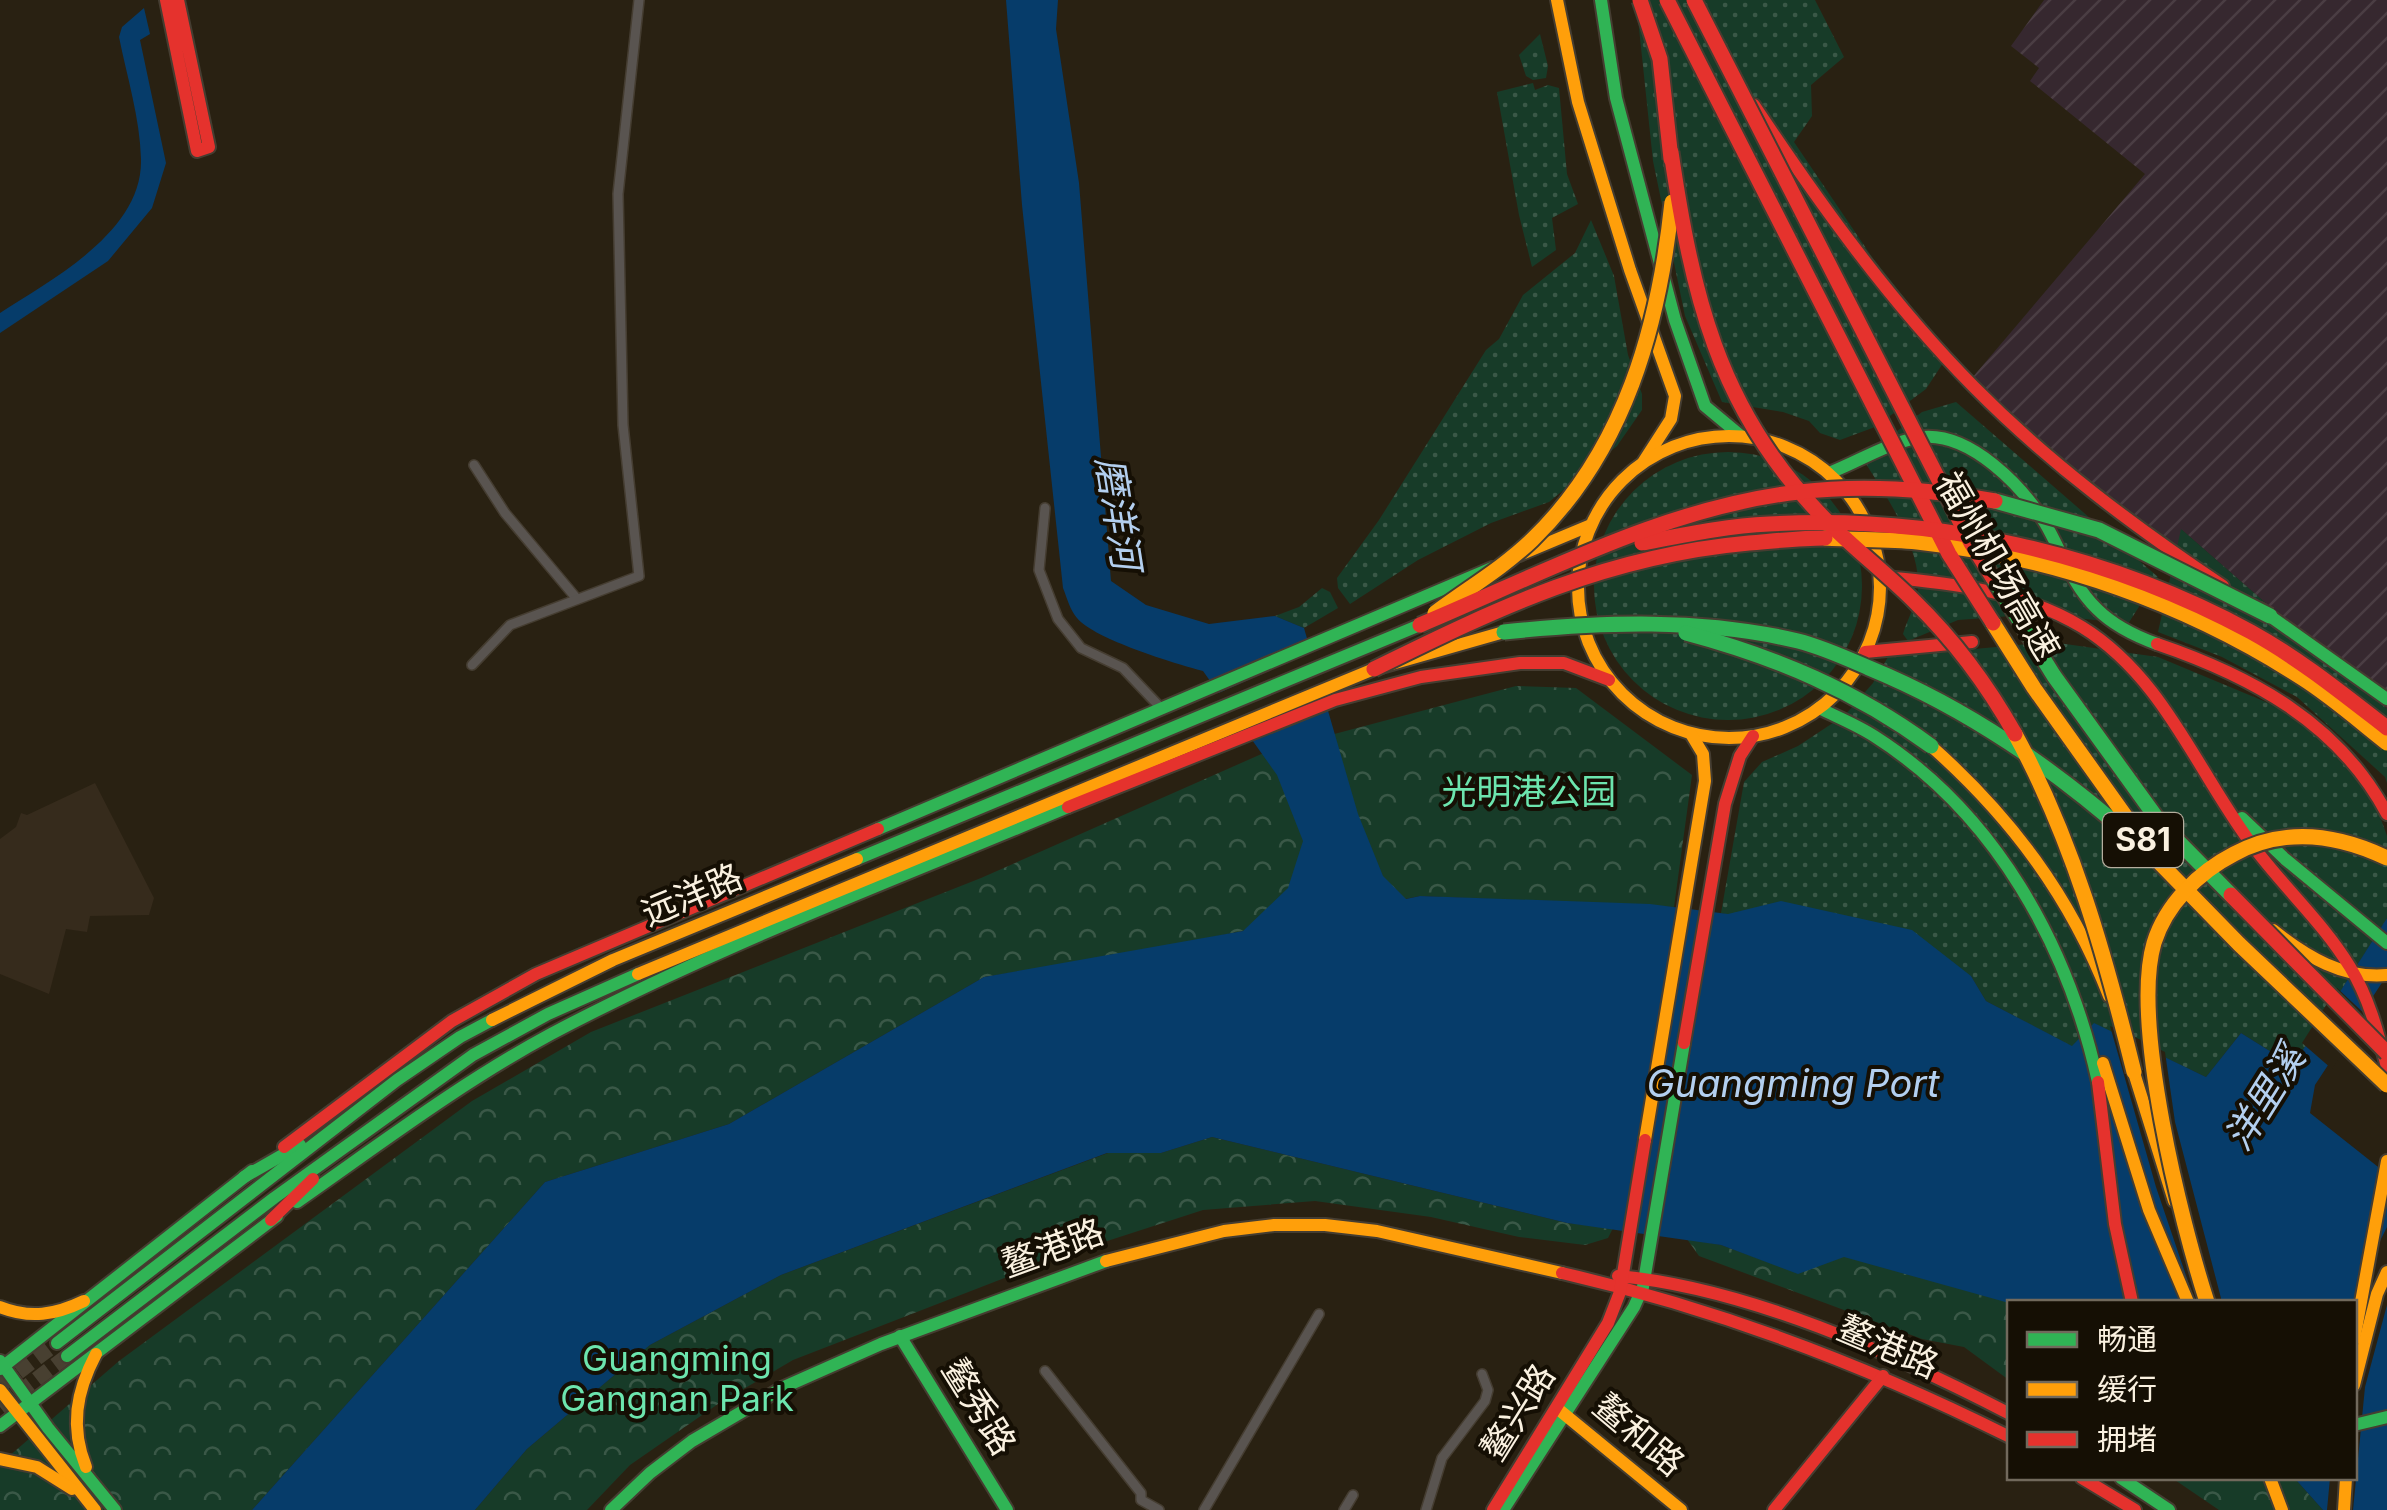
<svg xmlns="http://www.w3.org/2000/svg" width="2387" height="1510" font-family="Inter,'Noto Sans SC',sans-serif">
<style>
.industrial{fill:url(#industrial-furrows)}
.education{fill:#362b1c}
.grass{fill:url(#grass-dots)}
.park{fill:url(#park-crowns)}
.water{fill:#063c6a}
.pier{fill:#292112}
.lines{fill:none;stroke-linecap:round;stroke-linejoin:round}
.highway-tunnel{stroke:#484031;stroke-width:15;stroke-dasharray:15 8;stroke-linecap:butt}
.street-casing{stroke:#453d31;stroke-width:12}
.fast-casing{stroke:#453d31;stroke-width:16}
.slow-casing{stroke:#453d31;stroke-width:16}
.jam-casing{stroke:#453d31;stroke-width:16}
.street{stroke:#595450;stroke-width:9}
.fast{stroke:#30b455;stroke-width:12}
.slow{stroke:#ff9f0a;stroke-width:12}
.jam{stroke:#e5322d;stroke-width:12}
.fast-bridge-casing{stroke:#453d31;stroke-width:19;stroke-linecap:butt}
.slow-bridge-casing{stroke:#453d31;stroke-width:19;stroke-linecap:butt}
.jam-bridge-casing{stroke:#453d31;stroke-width:19;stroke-linecap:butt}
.fast-bridge{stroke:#30b455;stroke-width:15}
.slow-bridge{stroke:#ff9f0a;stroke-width:15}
.jam-bridge{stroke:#e5322d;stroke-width:15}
.labels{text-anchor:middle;stroke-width:8;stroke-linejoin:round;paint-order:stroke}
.shield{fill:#150f04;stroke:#b5ad9e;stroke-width:2.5}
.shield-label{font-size:32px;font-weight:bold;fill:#faf1e0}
.street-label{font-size:35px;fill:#faf1e0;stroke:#150f04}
.park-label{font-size:35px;fill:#6ce5ae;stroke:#150f04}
.water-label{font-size:38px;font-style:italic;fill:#b3cfef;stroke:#150f04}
</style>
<defs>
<pattern id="industrial-furrows" width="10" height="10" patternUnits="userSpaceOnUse" patternTransform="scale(2.5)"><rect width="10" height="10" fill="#36282f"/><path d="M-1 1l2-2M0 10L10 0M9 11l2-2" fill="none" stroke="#4a3d43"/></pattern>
<pattern id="grass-dots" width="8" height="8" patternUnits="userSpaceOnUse" patternTransform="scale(2.5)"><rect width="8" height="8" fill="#173b28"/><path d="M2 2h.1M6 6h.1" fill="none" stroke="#3a5847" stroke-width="1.8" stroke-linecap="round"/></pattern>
<pattern id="park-crowns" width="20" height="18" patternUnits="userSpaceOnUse" patternTransform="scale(2.5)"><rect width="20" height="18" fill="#173b28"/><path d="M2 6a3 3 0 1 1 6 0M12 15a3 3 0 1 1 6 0" fill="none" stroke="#3a5847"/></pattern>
</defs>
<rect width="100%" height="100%" fill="#292112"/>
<!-- industrial -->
<polygon class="industrial" points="2044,0 2387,0 2387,709 2182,530 2178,551 2083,480 1972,378 2145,174 2030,81 2039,68 2011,46"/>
<!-- education -->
<polygon class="education" points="95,783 154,898 149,915 90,916 87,932 66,929 49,994 0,974 0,839 16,827 21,813 27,815"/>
<!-- grass -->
<g class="grass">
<polygon points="1636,0 1815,0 1844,57 1811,85 1812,116 1794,142 1872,257 1949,354 1926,389 1875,427 1840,440 1820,433 1809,421 1783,412 1722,402 1685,316 1653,161"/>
<polygon points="1540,34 1548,66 1546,78 1533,80 1526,76 1519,55"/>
<polygon points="1533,83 1535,90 1548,85 1559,88 1567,174 1578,204 1552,218 1556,250 1532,267 1519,215 1497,92"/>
<polygon points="1591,220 1614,276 1628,355 1642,394 1642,410 1617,446 1549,502 1491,523 1418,560 1350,604 1338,588 1337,578 1379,520 1486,350 1499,339 1523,295 1575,253"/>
<path d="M1956 402 2158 577 2126 627 2114 622 2037 614 1958 620 1908 641 1903 634C1907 620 1917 603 1918 589 1921 546 1884 492 1862 458L1922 412Z"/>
<circle cx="1728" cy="586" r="134"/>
<polygon points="2181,529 2387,709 2387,783 2385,777 2297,697 2222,657 2158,632"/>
<polygon points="1322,588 1330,592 1338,608 1304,628 1275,616 1299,607"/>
<polygon points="2051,642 2158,657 2278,707 2347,760 2372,794 2387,836 2387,918 2301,1054 2281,1058 2241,1033 2206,1077 2094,1024 2073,1047 1986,1001 1971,976 1721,913 1744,782 1762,762 1798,746 1845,715 1873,683 1888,657"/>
</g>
<!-- park -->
<g class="park">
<polygon points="1516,686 1576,688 1692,775 1674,907 1420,896 1121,955 984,977 729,1124 545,1182 252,1510 0,1510 0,1464 119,1361 472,1101 591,1032 981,878 1266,752"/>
<polygon points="1212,1137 1567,1223 1613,1228 1608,1238 1585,1245 1519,1237 1431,1217 1315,1201 1203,1210 1064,1255 793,1360 718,1404 630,1465 587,1510 475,1510 527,1449 650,1345 781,1275 1108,1153 1161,1153"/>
<polygon points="1687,1239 1721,1245 1798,1273 1844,1256 2008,1302 2009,1380 1964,1347 1922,1339 1699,1256"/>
<polygon points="2172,1478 2285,1478 2297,1481 2323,1510 2219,1510"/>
</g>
<!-- water -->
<g class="water">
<path d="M1006 0H1058L1056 29 1079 183 1111 581 1146 605 1209 624 1275 616 1304 628 1358 814 1383 876 1406 899 1420 896 1650 904 1728 914 1781 901 1912 930 1971 976 1986 1001 2072 1046 2094 1023 2206 1077 2241 1033 2281 1058 2301 1053 2387 918V975L2315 1085 2310 1113 2387 1174V1510H2323L2297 1481 2285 1478H2354V1302L2009 1303 1844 1257 1798 1274 1721 1245 1567 1223 1212 1137 1161 1153H1107L781 1275 650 1345 527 1449 475 1510H252L545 1182 729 1124 984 977 1243 931 1288 888 1303 841 1277 775 1203 671C1176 664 1094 639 1077 618 1070 610 1067 598 1063 588L1022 205Z"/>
<path d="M144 8 150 34 140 40 166 163 152 208 108 261 0 333V313C52 279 143 232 141 159 140 118 127 77 119 37L122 27Z"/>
</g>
<!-- pier -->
<g class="pier">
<polygon points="1316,650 1328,692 1239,729 1214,695"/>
<polygon points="2337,988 2367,1016 2332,1069 2302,1043"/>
<polygon points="2110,1026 2141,1040 2149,1068 2147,1043 2165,1052 2175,1122 2222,1302 2195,1302 2156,1187"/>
<polygon points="2387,1227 2387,1305 2365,1387 2353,1510 2327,1510 2330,1478 2354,1478 2355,1321 2370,1261"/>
</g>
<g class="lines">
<!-- highway-tunnel -->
<g class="highway-tunnel">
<polyline points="0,1386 57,1343"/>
<polyline points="0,1407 67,1356"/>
</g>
<!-- street casing -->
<g class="street-casing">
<g id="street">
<polyline points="474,465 505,513 577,599"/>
<polyline points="1045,508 1039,570 1058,619 1081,648 1123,668 1160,707"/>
<polyline points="472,665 510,625 639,576 623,425 618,194 639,0"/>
<polyline points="1045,1371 1141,1493 1141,1500 1159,1510"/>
<polyline points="1204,1510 1319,1314"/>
<polyline points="1344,1510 1353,1495"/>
<polyline points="1426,1510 1442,1458 1485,1401 1488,1390 1482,1374"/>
</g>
</g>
<!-- fast casing -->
<g class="fast-casing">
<g id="fast">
<polyline points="1601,0 1616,98 1675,320 1705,406 1741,436"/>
<path d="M1829 473C1860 461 1890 441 1923 437 1971 433 2022 486 2045 523 2062 552 2072 585 2097 609 2114 626 2135 636 2157 644"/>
<polyline points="2260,609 2387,699"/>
<path d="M1819 708C1837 717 1857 725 1874 736 1995 813 2068 945 2098 1082"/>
<polyline points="2242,818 2285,859 2387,943"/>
<polyline points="878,829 1492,568"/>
<polyline points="857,859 1420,625"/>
<polyline points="244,1177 300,1145"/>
<path d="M297 1202C380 1144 462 1082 551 1034 717 946 895 880 1068 807"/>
<polyline points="900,1336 1007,1510"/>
<polyline points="57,1343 397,1080 460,1037 492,1020"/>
<polyline points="67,1356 274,1198 473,1055 548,1014 638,974"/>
<polyline points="0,1361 48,1428 115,1510"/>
<polyline points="0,1369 252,1171"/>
<polyline points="2354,1425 2387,1417"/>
<polyline points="0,1426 277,1216"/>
<polyline points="2121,1478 2169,1510"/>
<polyline points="611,1510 650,1473 692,1441 784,1387 881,1344 1106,1261"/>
<polyline points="1503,1510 1634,1307 1643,1287 1684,1043"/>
</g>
</g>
<!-- slow casing -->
<g class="slow-casing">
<g id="slow">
<polyline points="1557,0 1578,102 1630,270 1675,396 1671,419 1644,461"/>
<circle cx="1729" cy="587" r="151"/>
<polyline points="1519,555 1591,525"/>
<path d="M1931 746C2011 817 2070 896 2109 996"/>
<path d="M2273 930C2307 957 2343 979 2387 975"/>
<polyline points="638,974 1374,669 1504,632"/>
<polyline points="492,1020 613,960 857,859"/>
<polyline points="2130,1060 2174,1201"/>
<polyline points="2103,1063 2149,1210 2188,1302"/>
<polyline points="1645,1140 1705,781 1703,754 1691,734"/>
<polyline points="1106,1261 1224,1231 1274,1225 1325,1225 1377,1231 1562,1273"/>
<path d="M0 1307C30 1319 55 1315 84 1301"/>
<polyline points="2354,1340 2387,1161"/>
<polyline points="2354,1385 2377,1294 2387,1272"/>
<polyline points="0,1390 95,1510"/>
<polyline points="1558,1409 1681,1510"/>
<polyline points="0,1459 37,1467 72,1489"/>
<path d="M86 1467C70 1427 76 1392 96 1354"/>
<polyline points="2270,1478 2282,1510"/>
<polyline points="2344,1510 2346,1478"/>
</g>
</g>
<!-- jam casing -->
<g class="jam-casing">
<g id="jam">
<polyline points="166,0 197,151 209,147 178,0"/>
<path d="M1754 105C1820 204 1890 302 1974 387 2049 463 2135 527 2223 586"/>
<path d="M1884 577C1951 583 2023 591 2082 627 2163 677 2196 769 2250 842 2281 885 2322 921 2350 967 2369 998 2378 1033 2387 1067"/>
<path d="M2157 644C2251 676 2339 723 2387 814"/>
<polyline points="1865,652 1972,642"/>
<polyline points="1068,807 1335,700 1421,677 1520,663 1564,663 1609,680"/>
<polyline points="1684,1043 1725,804 1740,756 1753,736"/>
<polyline points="2098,1082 2115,1224 2132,1302"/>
<polyline points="284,1147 452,1021 536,974 878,829"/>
<polyline points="271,1220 313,1179"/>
<path d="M1562 1273C1718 1309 1866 1365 2010 1437"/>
<path d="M1618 1276C1748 1288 1894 1354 2010 1414"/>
<polyline points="2082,1478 2135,1510"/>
<polyline points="1493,1510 1608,1323 1620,1292 1645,1140"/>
<polyline points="1774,1510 1883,1376"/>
</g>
</g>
<!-- street -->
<use href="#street" class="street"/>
<!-- fast -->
<use href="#fast" class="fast"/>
<!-- slow -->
<use href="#slow" class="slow"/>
<!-- jam -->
<use href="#jam" class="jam"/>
<!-- fast-bridge casing -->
<g class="fast-bridge-casing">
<g id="fast-bridge">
<polyline points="1995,501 2099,530 2270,616"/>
<polyline points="1993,578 2054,676 2161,824 2231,895"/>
<path d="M1504 632C1602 622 1702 618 1798 641 1822 647 1846 658 1869 668 1969 709 2054 769 2135 840"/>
<path d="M1686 633C1776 657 1856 691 1931 746"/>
</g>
</g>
<!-- slow-bridge casing -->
<g class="slow-bridge-casing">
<g id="slow-bridge">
<path d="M1825 538C1855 540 1887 539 1917 542 2054 557 2186 603 2302 678 2332 697 2359 721 2387 743"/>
<path d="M1435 613C1467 589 1503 568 1532 540 1625 450 1659 326 1672 202"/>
<polyline points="1993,623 2034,688 2156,859 2239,944 2387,1085"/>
<path d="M2015 734C2073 840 2105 955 2134 1072"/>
<path d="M2207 1302C2181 1222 2131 1021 2154 943 2166 904 2199 872 2234 854 2284 827 2337 834 2387 858"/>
</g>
</g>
<!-- jam-bridge casing -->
<g class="jam-bridge-casing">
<g id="jam-bridge">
<polyline points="1640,0 1660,59 1671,159"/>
<polyline points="1667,0 1949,554 1993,623"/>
<polyline points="1694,0 1971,543 1993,578"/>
<path d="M1671 152C1692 292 1717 406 1818 512 1848 544 1883 570 1914 601 1953 639 1988 686 2015 734"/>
<path d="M1642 543C1684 535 1726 526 1769 524 1934 514 2107 554 2251 632 2300 659 2343 694 2387 728"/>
<path d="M1420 625C1542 574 1666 507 1799 492 1865 484 1930 489 1995 501"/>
<path d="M1374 669C1500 607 1606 556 1749 543 1774 541 1800 538 1825 538"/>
<polyline points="2231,895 2387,1053"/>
</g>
</g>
<!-- fast-bridge -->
<use href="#fast-bridge" class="fast-bridge"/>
<!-- slow-bridge -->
<use href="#slow-bridge" class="slow-bridge"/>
<!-- jam-bridge -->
<use href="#jam-bridge" class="jam-bridge"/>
</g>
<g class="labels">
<!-- shield labels -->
<rect class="shield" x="2103" y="813" width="80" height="54" rx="8"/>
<g class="shield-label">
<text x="2143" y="851">S81</text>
</g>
<!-- street labels -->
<g class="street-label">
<text transform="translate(1998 566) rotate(60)" y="12">福州机场高速</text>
<text transform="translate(692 895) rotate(-23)" y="12">远洋路</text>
<text transform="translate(1053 1248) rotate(-20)" y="12">鳌港路</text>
<text transform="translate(1888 1347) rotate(23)" y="12">鳌港路</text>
<text transform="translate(979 1407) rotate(58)" y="12">鳌秀路</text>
<text transform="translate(1518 1412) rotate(-58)" y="12">鳌兴路</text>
<text transform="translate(1639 1435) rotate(40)" y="12">鳌和路</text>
</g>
<!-- park labels -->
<g class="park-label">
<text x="1529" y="804">光明港公园</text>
<text x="677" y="1371">Guangming<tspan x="677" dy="40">Gangnan Park</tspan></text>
</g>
<!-- water labels -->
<g class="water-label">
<text transform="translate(1118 513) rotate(81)" y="13">磨洋河</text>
<text x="1793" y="1097">Guangming Port</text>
<text transform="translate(2265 1098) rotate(-58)" y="13">洋里溪</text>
</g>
</g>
<!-- legend -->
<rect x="2007" y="1300" width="350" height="180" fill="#150f04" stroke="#71695c" stroke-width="2.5"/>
<rect x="2027" y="1332" width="50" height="15" fill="#30b455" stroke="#71695c" stroke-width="2.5"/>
<text x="2097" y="1350" font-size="30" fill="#faf1e0">畅通</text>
<rect x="2027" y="1382" width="50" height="15" fill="#ff9f0a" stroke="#71695c" stroke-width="2.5"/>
<text x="2097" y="1400" font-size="30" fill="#faf1e0">缓行</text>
<rect x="2027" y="1432" width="50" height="15" fill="#e5322d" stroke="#71695c" stroke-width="2.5"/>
<text x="2097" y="1450" font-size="30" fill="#faf1e0">拥堵</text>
</svg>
